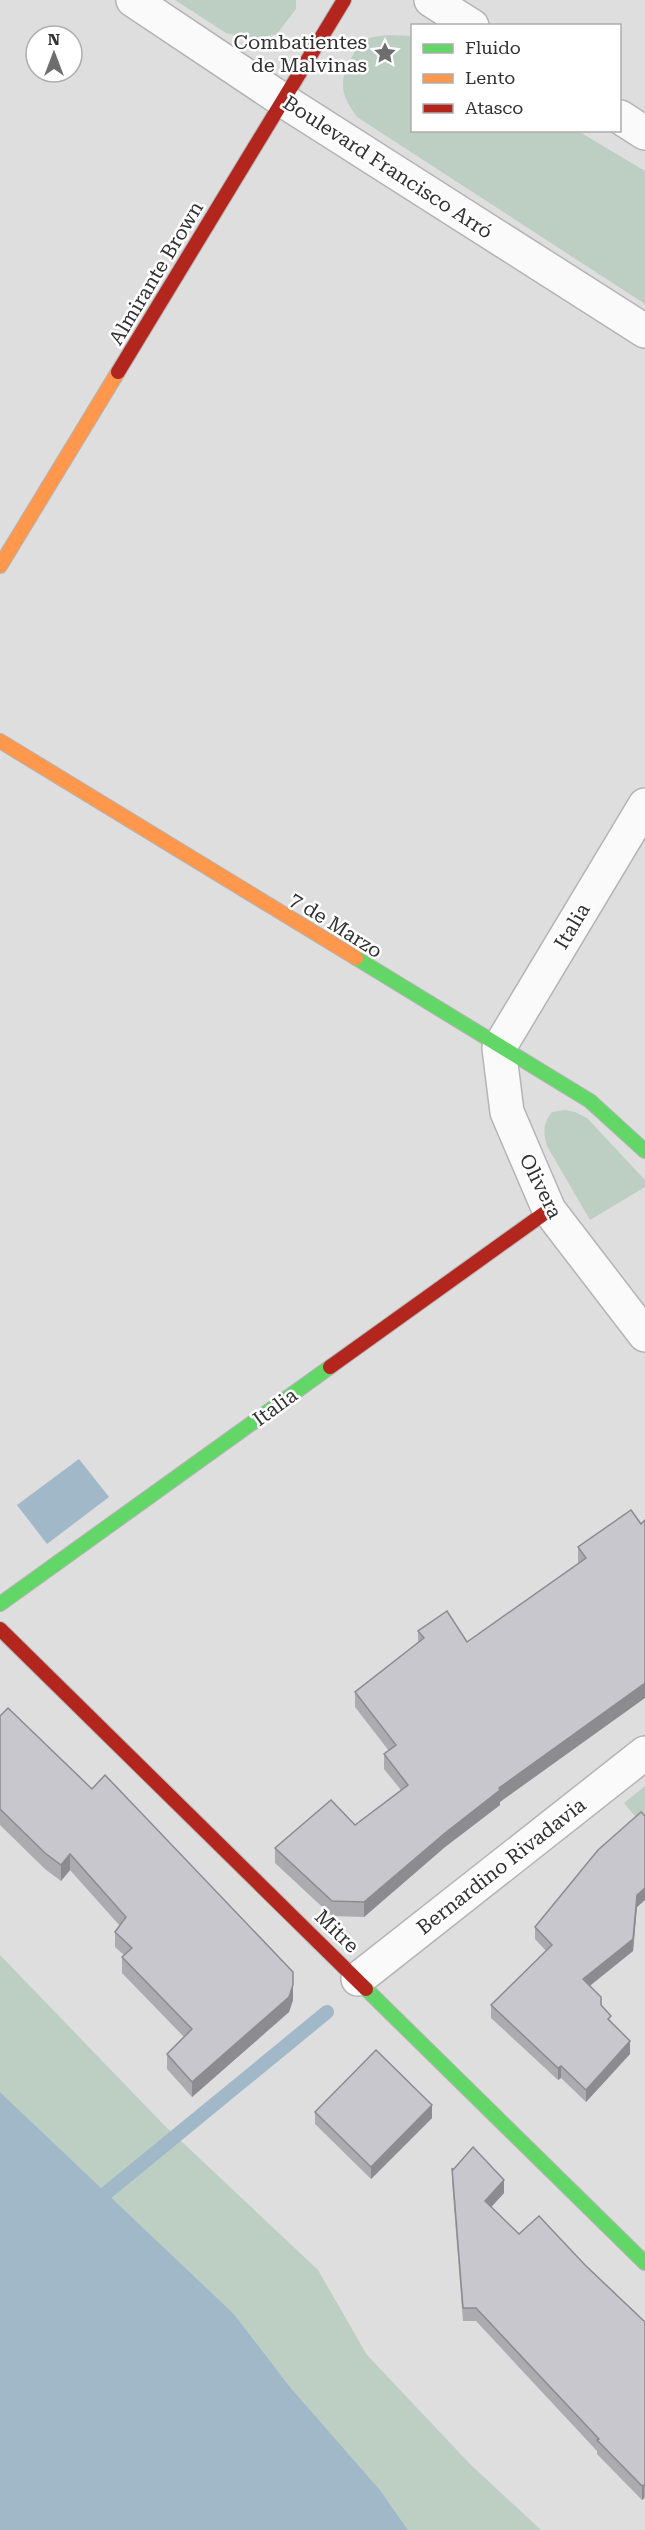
<svg xmlns="http://www.w3.org/2000/svg" width="645" height="2530" font-family="'Roboto Serif',serif">
<style>
.green{fill:#bccfc2}
.water{fill:#a1b8c9}
.lines{fill:none;stroke-linecap:round;stroke-linejoin:round}
.stream{stroke:#a1b8c9;stroke-width:14}
.street-casing{stroke:#b4b4b5;stroke-width:36}
.fast-casing{stroke:#b4b4b5;stroke-width:16}
.slow-casing{stroke:#b4b4b5;stroke-width:16}
.jam-casing{stroke:#b4b4b5;stroke-width:16}
.street{stroke:#fafafa;stroke-width:33}
.fast{stroke:#63d668;stroke-width:14}
.slow{stroke:#ff974d;stroke-width:14}
.jam{stroke:#b3261e;stroke-width:14}
.wall{fill:#ababb0}
.shaded-wall{fill:#8b8b90}
.building{fill:#c7c7cd;stroke:#8b8b90;stroke-width:1.5}
.labels{text-anchor:middle;stroke-width:5;stroke-linejoin:round;paint-order:stroke}
.poi-label{font-size:20px;fill:#313132;stroke:#fff;text-anchor:end}
.street-label{font-size:20px;fill:#313132;stroke:#fff}
</style>
<rect width="100%" height="100%" fill="#dededf"/>
<!-- green -->
<g class="green">
<polygon points="175,0 296,0 296,9 277,34 252,39 226,33"/>
<path d="M389 35 412 36V130L578 131 645 171V304L357 117C339 93 339 80 353 55 356 49 363 41 370 38 375 36 383 36 389 35Z"/>
<path d="M565 1110 575 1112 587 1118 645 1180V1187L590 1220 547 1146C543 1132 543 1123 552 1112Z"/>
<polygon points="645,1786 645,1828 624,1803"/>
<polygon points="0,1955 163,2124 318,2270 367,2355 471,2465 541,2530 408,2530 380,2490 290,2387 234,2314 0,2092"/>
</g>
<!-- water -->
<g class="water">
<polygon points="79,1459 109,1497 47,1544 17,1505"/>
<polygon points="0,2092 234,2314 290,2387 380,2490 408,2530 0,2530"/>
</g>
<g class="lines">
<!-- stream -->
<polyline class="stream" points="105,2194 327,2012"/>
<!-- street casing -->
<g class="street-casing">
<g id="street">
<polyline points="133,0 284,101 645,331"/>
<polyline points="431,0 472,26"/>
<polyline points="620,117 645,133"/>
<polyline points="645,805 499,1048 507,1112 549,1210 645,1335"/>
<polyline points="358,1979 645,1753"/>
</g>
</g>
<!-- fast casing -->
<g class="fast-casing">
<g id="fast">
<polyline points="356,958 590,1101 645,1151"/>
<polyline points="0,1604 330,1367"/>
<polyline points="366,1989 645,2263"/>
</g>
</g>
<!-- slow casing -->
<g class="slow-casing">
<g id="slow">
<polyline points="0,566 118,372"/>
<polyline points="0,741 356,958"/>
</g>
</g>
<!-- jam casing -->
<g class="jam-casing">
<g id="jam">
<polyline points="118,372 344,0"/>
<polyline points="330,1367 549,1210"/>
<polyline points="0,1629 366,1989"/>
</g>
</g>
<!-- street -->
<use href="#street" class="street"/>
<!-- fast -->
<use href="#fast" class="fast"/>
<!-- slow -->
<use href="#slow" class="slow"/>
<!-- jam -->
<use href="#jam" class="jam"/>
</g>
<!-- wall -->
<g class="wall">
<polygon points="631,1510 500,1802 500,1805 445,1847 364,1917 332,1916 275,1863 275,1848 355,1825 401,1790 384,1769 384,1754 389,1751 355,1707 355,1692 418,1642 418,1631 467,1642 579,1563 578,1562 578,1547"/>
<polygon points="0,1716 293,2000 289,2012 192,2097 167,2069 167,2054 184,2037 122,1973 122,1957 124,1955 115,1947 115,1932 120,1926 70,1870 61,1881 45,1869 0,1825"/>
<polygon points="645,1816 645,1900 637,1907 633,1951 590,1986 630,2054 586,2102 561,2078 558,2080 491,2018 491,2005 546,1951 535,1939 535,1927"/>
<polygon points="315,2112 432,2118 371,2179 315,2124"/>
<polygon points="452,2168 504,2193 491,2207 519,2234 585,2265 645,2322 645,2499 644,2498 642,2500 597,2454 597,2451 476,2321 463,2321 452,2182"/>
</g>
<!-- shaded-wall -->
<g class="shaded-wall">
<polygon points="645,1683 645,1698 500,1802 500,1805 445,1847 364,1917 364,1902 445,1833 499,1788"/>
<polygon points="70,1854 70,1870 61,1881 61,1865"/>
<polygon points="645,1888 645,1900 637,1907 633,1951 583,1991 583,1979 637,1895"/>
<polygon points="293,1985 293,2000 289,2012 192,2097 192,2082"/>
<polygon points="630,2041 630,2054 586,2102 586,2090"/>
<polygon points="561,2066 561,2078 558,2080 558,2068"/>
<polygon points="432,2105 432,2118 371,2179 371,2167"/>
<polygon points="504,2180 504,2193 485,2214 485,2201"/>
<polygon points="644,2485 644,2498 642,2500 642,2486"/>
</g>
<!-- building -->
<g class="building">
<polygon points="631,1510 641,1524 645,1520 645,1683 499,1788 500,1790 445,1833 364,1902 332,1901 275,1848 331,1800 355,1825 408,1785 384,1754 396,1745 355,1692 424,1638 418,1631 447,1611 467,1642 586,1558 578,1547"/>
<polygon points="8,1708 92,1789 105,1775 293,1972 293,1985 289,1997 192,2082 167,2054 192,2029 122,1957 132,1948 115,1932 126,1917 70,1854 61,1865 45,1853 0,1809 0,1716"/>
<polygon points="641,1812 645,1816 645,1888 637,1895 633,1939 583,1979 601,1997 601,2005 611,2016 608,2019 630,2041 586,2090 561,2066 558,2068 491,2005 552,1945 535,1927 598,1850"/>
<polygon points="376,2050 432,2105 371,2167 315,2112"/>
<polygon points="473,2147 504,2180 485,2201 519,2234 539,2216 585,2265 645,2322 645,2485 644,2485 642,2486 597,2440 599,2439 476,2308 463,2308 452,2168 453,2170"/>
</g>
<!-- icons -->
<defs>
<g id="sight-bare" transform="scale(1.8)"><path d="M0-6L1.8-2.2L6-1.7L2.9 1.2L3.7 5.4L0 3.3L-3.7 5.4L-2.9 1.2L-6-1.7L-1.8-2.2Z" fill="#6e6e6f" stroke="#fff" stroke-width="2.5" paint-order="stroke"/></g>
</defs>
<g fill-rule="evenodd">
<use href="#sight-bare" x="385" y="53"/>
</g>
<g class="labels">
<!-- poi labels -->
<g class="poi-label">
<text x="367" y="49">Combatientes<tspan x="367" dy="23">de Malvinas</tspan></text>
</g>
<!-- street labels -->
<g class="street-label">
<text transform="translate(388 167) rotate(33)" y="7">Boulevard Francisco Arró</text>
<text transform="translate(156 273) rotate(-59)" y="7">Almirante Brown</text>
<text transform="translate(336 925) rotate(32)" y="7">7 de Marzo</text>
<text transform="translate(572 926) rotate(-59)" y="7">Italia</text>
<text transform="translate(541 1186) rotate(63)" y="7">Olivera</text>
<text transform="translate(275 1407) rotate(-36)" y="7">Italia</text>
<text transform="translate(501 1866) rotate(-38)" y="7">Bernardino Rivadavia</text>
<text transform="translate(337 1931) rotate(44)" y="7">Mitre</text>
</g>
</g>
<!-- legend -->
<rect x="411" y="24" width="210" height="108" fill="#ffffff" stroke="#adadad" stroke-width="1.5"/>
<rect x="423" y="44" width="30" height="9" fill="#63d668" stroke="#adadad" stroke-width="1.5"/>
<text x="465" y="54" font-size="18" fill="#313132">Fluido</text>
<rect x="423" y="74" width="30" height="9" fill="#ff974d" stroke="#adadad" stroke-width="1.5"/>
<text x="465" y="84" font-size="18" fill="#313132">Lento</text>
<rect x="423" y="104" width="30" height="9" fill="#b3261e" stroke="#adadad" stroke-width="1.5"/>
<text x="465" y="114" font-size="18" fill="#313132">Atasco</text>
<!-- north arrow -->
<g transform="translate(54 54)"><circle r="28" fill="#ffffff" stroke="#adadad" stroke-width="1.5"/>
<path d="M0-4.5L10 22L0 15L-10 22Z" fill="#6e6e6f"/>
<text y="-9" font-size="16" font-weight="bold" text-anchor="middle" fill="#313132">N</text>
</g>
</svg>
